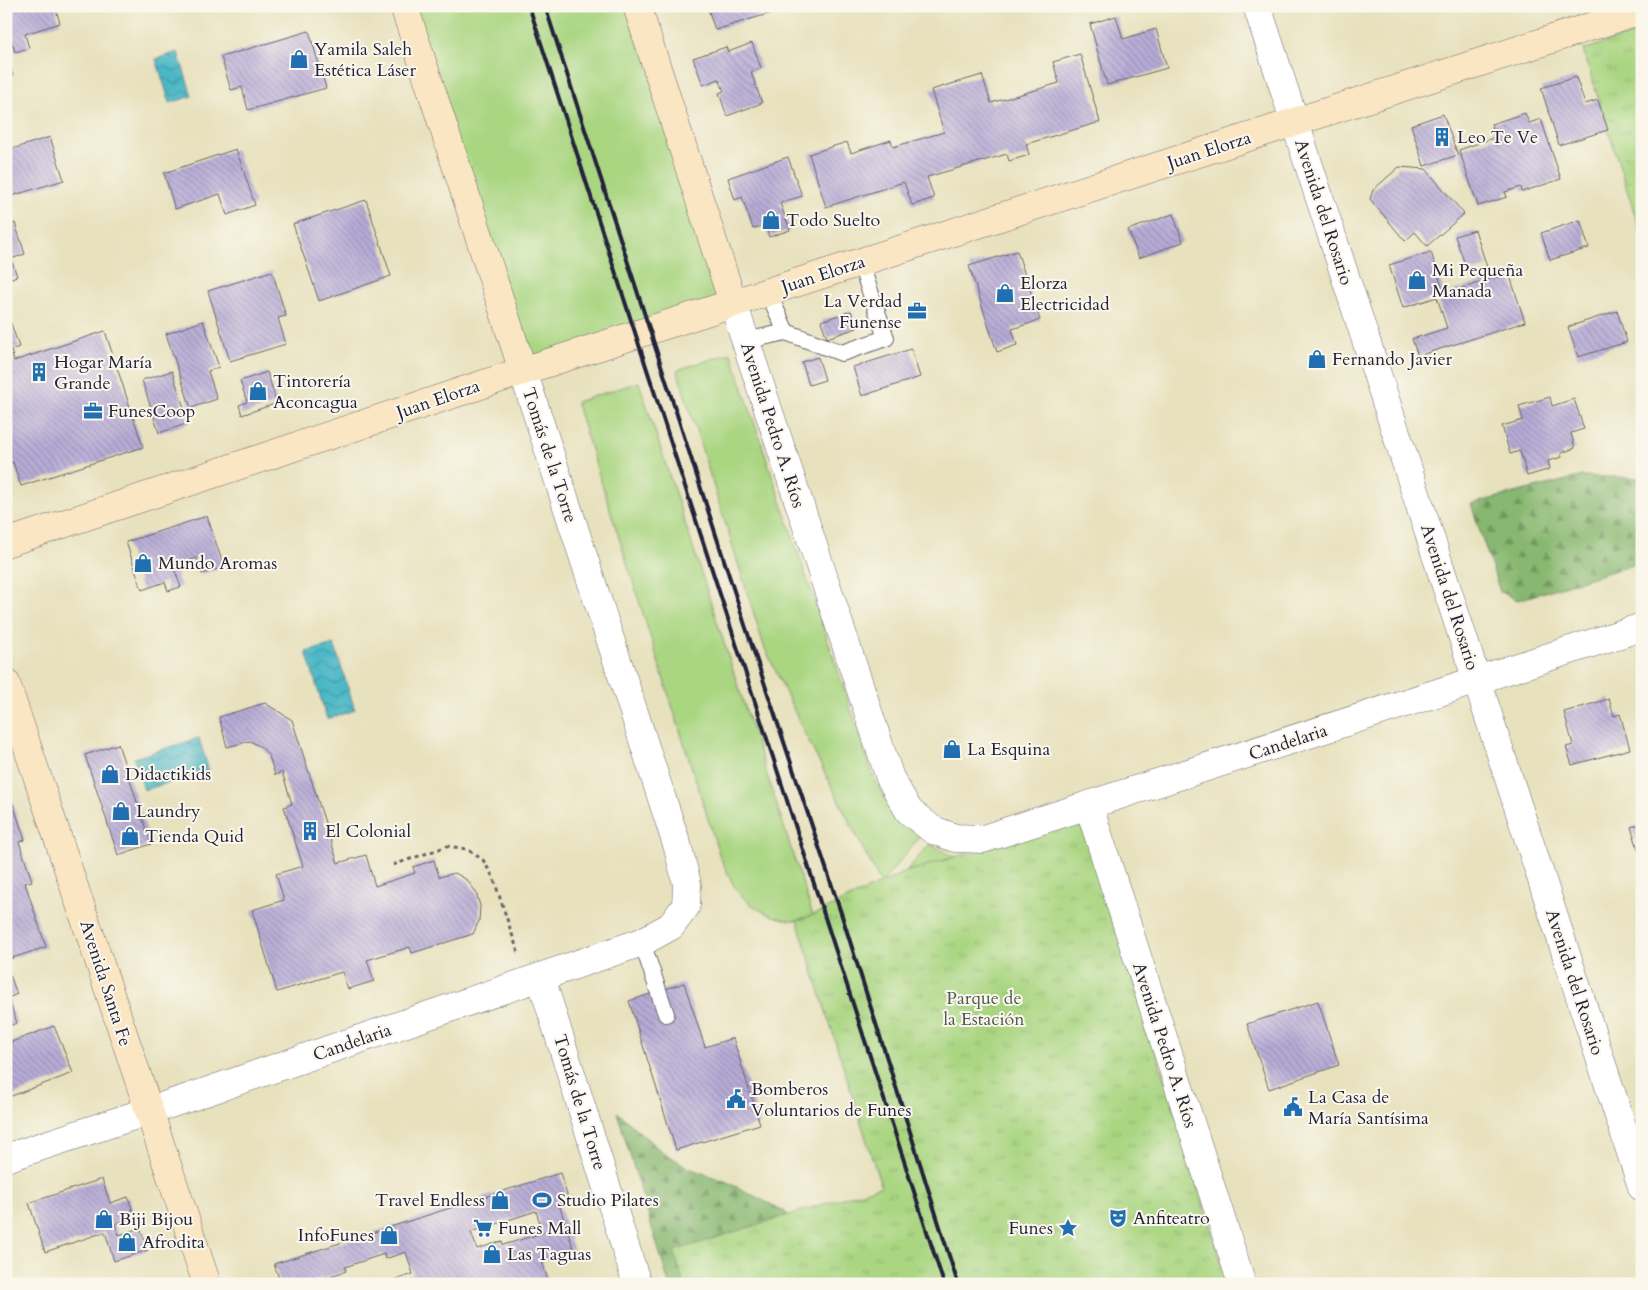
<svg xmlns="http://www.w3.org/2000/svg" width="1648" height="1290" font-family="Cardo,serif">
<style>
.green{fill:#aad682;stroke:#667c5e}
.forest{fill:url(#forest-firs);stroke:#546c56}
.park{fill:url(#park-tufts);stroke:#667c5e}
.water{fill:url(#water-waves);stroke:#366d80}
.building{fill:url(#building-back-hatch);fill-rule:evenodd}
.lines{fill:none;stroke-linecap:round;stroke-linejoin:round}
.lane-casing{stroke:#676568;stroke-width:18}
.street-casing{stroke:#676568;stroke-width:29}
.secondary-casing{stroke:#676568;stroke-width:29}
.path{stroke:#676568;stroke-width:3;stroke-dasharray:4 4;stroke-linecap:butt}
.lane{stroke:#fff;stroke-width:16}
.street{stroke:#fff;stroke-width:28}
.secondary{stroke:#fbe6c4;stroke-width:28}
.rail{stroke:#22223b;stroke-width:4}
.labels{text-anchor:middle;stroke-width:4;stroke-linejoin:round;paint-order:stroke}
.poi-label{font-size:18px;fill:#22223b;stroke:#fbf7ec;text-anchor:start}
.street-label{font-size:18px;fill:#22223b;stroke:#fbf7ec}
.park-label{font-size:18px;fill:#4b5850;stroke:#fbf7ec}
</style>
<defs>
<pattern id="forest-firs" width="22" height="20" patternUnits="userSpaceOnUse" patternTransform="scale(1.25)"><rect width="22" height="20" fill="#87b770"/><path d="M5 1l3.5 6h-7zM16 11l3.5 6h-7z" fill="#6e945d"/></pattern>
<pattern id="park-tufts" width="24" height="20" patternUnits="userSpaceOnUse" patternTransform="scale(1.25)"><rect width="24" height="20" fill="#aad682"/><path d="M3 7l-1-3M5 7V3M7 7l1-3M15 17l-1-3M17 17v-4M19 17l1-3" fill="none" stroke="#92b771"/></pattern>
<pattern id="water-waves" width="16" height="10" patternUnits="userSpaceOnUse" patternTransform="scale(1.25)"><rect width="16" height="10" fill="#4bb8c6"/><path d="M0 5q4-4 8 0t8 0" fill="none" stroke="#3e95a2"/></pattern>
<pattern id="building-back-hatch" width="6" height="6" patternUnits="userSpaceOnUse" patternTransform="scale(1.25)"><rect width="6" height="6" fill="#b8acd7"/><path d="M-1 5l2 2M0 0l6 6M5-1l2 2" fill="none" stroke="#958cb0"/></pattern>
</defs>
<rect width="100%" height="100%" fill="#fbf7ec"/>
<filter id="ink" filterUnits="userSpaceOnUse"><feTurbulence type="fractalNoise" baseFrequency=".02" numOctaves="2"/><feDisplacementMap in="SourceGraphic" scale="10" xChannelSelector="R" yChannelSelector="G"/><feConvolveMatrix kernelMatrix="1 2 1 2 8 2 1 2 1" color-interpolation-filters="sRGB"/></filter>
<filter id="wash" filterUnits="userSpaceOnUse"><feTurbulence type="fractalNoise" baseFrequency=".0096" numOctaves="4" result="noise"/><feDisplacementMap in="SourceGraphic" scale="20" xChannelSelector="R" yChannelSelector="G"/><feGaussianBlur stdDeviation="1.12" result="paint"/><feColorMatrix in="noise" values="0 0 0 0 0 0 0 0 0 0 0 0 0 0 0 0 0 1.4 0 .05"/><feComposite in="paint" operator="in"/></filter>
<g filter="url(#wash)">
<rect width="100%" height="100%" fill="#e7e1bd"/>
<!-- green -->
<g class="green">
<polygon points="404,6 637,6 733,303 523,371"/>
<polygon points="731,353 876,784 899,818 921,835 881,884 805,734 764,646 677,370"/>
<path d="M639 382 813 916C808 917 803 920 798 920 777 922 747 906 736 889 730 879 725 867 720 857L576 402Z"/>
<polygon points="930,844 956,857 905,872"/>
</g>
<!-- forest -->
<g class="forest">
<polygon points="1582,476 1642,478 1642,562 1518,600 1500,592 1471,504"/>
<polygon points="617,1112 660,1150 689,1168 727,1182 784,1211 798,1227 877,1284 669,1284"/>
</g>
<!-- park -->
<g class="park">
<polygon points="1642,31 1642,237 1583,50"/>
<polygon points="1084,818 1228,1284 684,1284 674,1251 881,1186 797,920 813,915 905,872"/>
</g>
<!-- water -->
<g class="water">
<polygon points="178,52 192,96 170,103 156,59"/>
<polygon points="334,644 355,710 327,719 306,652"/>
<polygon points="199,738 209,771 144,790 134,758"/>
</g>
<g id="blocks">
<!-- building -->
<g class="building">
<polygon points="6,6 55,6 60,23 25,34 29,48 15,52 8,30 6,31"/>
<polygon points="707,6 780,6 781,10 715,30"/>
<polygon points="1116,16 1123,39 1156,29 1167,68 1107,85 1090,24"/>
<polygon points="309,31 326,88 248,110 242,87 231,90 221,57"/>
<polygon points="752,43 761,68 751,72 762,103 727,116 719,93 724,91 719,79 703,85 693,58 726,47 728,52"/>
<polygon points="1080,54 1100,122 1026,144 1029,155 1009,161 1007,154 927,177 934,198 912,205 904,182 826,207 809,154 847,142 851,153 891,140 893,147 944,132 931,90 982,75 991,103 1059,83 1053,62"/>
<polygon points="6,56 13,76 6,79"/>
<polygon points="1576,77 1585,104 1598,100 1608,130 1559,145 1541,88"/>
<polygon points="1525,113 1529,123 1541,119 1561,179 1522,192 1521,187 1505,192 1507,197 1478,206 1459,150 1496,137 1491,124"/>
<polygon points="1443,114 1458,155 1424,166 1411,125"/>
<polygon points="50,137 64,180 8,197 6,192 6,151"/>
<polygon points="236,149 255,205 227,215 220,194 175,209 164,173"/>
<polygon points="788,157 802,196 780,203 790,230 769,237 765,225 753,229 742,197 735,200 728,178"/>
<polygon points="1399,167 1426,169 1464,214 1427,246 1415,232 1405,241 1370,199 1373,190"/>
<polygon points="366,200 391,276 319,301 293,224"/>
<polygon points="1173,214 1183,242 1139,258 1128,230"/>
<polygon points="1580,220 1589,248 1550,260 1541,233"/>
<polygon points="15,223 25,254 11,259 17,276 6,280 6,226"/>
<polygon points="1475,230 1487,267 1468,273 1455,236"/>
<polygon points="1017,251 1040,320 1012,329 1017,345 997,352 969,266"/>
<polygon points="1431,252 1444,294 1509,273 1525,322 1418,356 1412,339 1447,328 1437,297 1403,308 1389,265"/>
<polygon points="272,271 286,316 278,318 286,344 230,361 208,291"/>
<polygon points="6,309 19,347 11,350 14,361 105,331 143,447 21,486 13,462 6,464"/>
<polygon points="851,311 857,328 827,338 821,321"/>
<polygon points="1617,311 1627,342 1578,357 1568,327"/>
<polygon points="203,321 219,367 208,371 217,399 191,408 166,334"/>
<polygon points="911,349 920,377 862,396 853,367"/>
<polygon points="818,357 825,380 809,385 802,362"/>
<polygon points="172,371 189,423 159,433 142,380"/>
<polygon points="267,372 277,403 242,415 239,405 247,402 240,381"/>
<polygon points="1550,397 1552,406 1574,399 1584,429 1571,433 1575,448 1561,453 1562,457 1548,461 1550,469 1527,476 1520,451 1510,454 1502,426 1523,420 1519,406"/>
<polygon points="207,516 224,567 202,574 197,558 173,566 181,587 168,591 165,582 142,590 126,542"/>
<polygon points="1609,699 1614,716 1620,714 1630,749 1572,765 1566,747 1573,745 1564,712"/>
<polygon points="265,703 292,720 338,863 366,855 375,886 415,873 413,867 434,860 439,877 455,873 467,880 476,892 480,906 479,921 473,934 412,953 410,947 367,960 374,981 348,989 342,972 277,992 252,910 284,900 276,874 303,866 284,807 292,804 282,772 275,775 269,756 261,747 250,741 227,747 219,717"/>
<polygon points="118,744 151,844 118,855 85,755"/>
<polygon points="6,783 25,840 19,842 32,881 25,883 46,947 6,960"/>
<polygon points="1642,824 1642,858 1641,858 1631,827"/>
<polygon points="10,975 17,994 8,998 17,1023 6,1027 6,976"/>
<polygon points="684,983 705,1047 733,1038 760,1124 676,1150 629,1001"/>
<polygon points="1318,1001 1339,1065 1269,1089 1247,1024"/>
<polygon points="54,1026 73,1073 6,1098 6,1044"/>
<path d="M560 1173 569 1201 559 1204 574 1251 542 1261 549 1284H383L413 1274 406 1252 385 1259 384 1254 345 1267 346 1271 306 1284H281L274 1264ZM536 1211 543 1233 503 1245 502 1241 477 1249 471 1232Z"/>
<polygon points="102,1179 110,1203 128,1197 135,1217 115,1224 119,1235 140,1228 148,1250 114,1261 105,1232 45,1252 29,1203"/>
</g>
</g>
</g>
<g filter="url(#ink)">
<use href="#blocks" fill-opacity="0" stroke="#676568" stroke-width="1"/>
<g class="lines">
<!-- lane casing -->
<g class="lane-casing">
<g id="lane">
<polyline points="768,292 786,332"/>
<polyline points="745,341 786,332 842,353 886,338 860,262"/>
<polyline points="642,942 666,1014"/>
</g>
</g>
<!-- street casing -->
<g class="street-casing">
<g id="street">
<polyline points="1257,6 1642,1187"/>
<polyline points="733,303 890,778 909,811 933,830 955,838 983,839 1642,627"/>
<polyline points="1089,806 1242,1284"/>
<polyline points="541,978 637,1284"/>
<polyline points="6,1158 191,1097 642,942 671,926 686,906 687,884 678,848 523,371"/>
</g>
</g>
<!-- secondary casing -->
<g class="secondary-casing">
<g id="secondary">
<polyline points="404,6 523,371"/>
<polyline points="637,6 733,303"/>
<polyline points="6,543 523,371 1642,10"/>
<polyline points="6,683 207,1284"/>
</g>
</g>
<!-- path -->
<polyline class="path" points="393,865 448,846 467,849 483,860 493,877 518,952"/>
<!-- lane -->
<use href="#lane" class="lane"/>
<!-- street -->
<use href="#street" class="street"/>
<!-- secondary -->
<use href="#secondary" class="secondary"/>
<!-- rail -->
<g class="rail">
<polyline points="529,6 944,1284"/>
<polyline points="545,6 745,625 842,916 958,1284"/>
</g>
</g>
</g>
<!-- icons -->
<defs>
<g id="shop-bare" transform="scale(1.5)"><path d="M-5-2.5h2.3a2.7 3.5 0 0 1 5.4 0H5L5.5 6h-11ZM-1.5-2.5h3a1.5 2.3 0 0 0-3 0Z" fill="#1f6fb2" stroke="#fbf7ec" stroke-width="2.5" paint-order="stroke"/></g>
<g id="building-bare" transform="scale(1.5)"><path d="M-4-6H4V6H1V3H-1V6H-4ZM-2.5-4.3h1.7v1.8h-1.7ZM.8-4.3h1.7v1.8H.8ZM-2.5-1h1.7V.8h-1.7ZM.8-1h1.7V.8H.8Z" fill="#1f6fb2" stroke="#fbf7ec" stroke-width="2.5" paint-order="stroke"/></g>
<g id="office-bare" transform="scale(1.5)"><path d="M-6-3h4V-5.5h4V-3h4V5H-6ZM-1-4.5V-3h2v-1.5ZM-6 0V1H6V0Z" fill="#1f6fb2" stroke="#fbf7ec" stroke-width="2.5" paint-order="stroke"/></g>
<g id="civic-bare" transform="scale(1.5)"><path d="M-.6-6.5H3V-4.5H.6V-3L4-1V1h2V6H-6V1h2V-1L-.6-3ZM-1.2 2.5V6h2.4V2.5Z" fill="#1f6fb2" stroke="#fbf7ec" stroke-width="2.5" paint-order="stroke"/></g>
<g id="stadium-bare" transform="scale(1.5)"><path d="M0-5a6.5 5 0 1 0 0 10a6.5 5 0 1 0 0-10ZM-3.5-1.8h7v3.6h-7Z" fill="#1f6fb2" stroke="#fbf7ec" stroke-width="2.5" paint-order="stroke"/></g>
<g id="theatre-bare" transform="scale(1.5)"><path d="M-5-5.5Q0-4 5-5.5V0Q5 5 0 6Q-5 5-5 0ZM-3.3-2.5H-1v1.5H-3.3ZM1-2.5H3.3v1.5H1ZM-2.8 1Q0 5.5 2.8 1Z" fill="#1f6fb2" stroke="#fbf7ec" stroke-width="2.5" paint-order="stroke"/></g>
<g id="supermarket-bare" transform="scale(1.5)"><path d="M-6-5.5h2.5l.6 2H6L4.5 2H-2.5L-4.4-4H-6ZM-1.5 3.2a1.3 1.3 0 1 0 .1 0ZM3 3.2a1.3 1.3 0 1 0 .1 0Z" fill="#1f6fb2" stroke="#fbf7ec" stroke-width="2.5" paint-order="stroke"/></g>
<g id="sight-bare" transform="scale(1.5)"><path d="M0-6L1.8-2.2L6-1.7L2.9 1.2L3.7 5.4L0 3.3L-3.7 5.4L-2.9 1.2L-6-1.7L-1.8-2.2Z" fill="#1f6fb2" stroke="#fbf7ec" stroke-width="2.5" paint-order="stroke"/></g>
</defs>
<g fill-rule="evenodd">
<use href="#shop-bare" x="299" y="59"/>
<use href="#building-bare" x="1442" y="137"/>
<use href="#shop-bare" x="771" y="220"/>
<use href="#shop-bare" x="1417" y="280"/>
<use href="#shop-bare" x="1005" y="293"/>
<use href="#office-bare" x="917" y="311"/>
<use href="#shop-bare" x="1317" y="359"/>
<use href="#building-bare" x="39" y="372"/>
<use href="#shop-bare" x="258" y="391"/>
<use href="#office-bare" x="93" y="411"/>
<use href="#shop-bare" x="143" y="563"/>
<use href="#shop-bare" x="952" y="749"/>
<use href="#shop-bare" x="110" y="774"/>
<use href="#shop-bare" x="121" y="811"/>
<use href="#building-bare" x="310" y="831"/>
<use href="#shop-bare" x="130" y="836"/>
<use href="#civic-bare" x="736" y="1099"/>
<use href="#civic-bare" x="1293" y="1107"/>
<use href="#shop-bare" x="500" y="1200"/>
<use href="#stadium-bare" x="542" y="1200"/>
<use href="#theatre-bare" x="1118" y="1218"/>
<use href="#shop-bare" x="104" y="1219"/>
<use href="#supermarket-bare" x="483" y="1228"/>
<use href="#sight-bare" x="1068" y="1228"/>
<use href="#shop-bare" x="389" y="1235"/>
<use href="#shop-bare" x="127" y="1242"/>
<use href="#shop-bare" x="492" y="1254"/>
</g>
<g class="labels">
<!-- poi labels -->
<g class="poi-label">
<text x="314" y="55">Yamila Saleh<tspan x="314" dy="21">Estética Láser</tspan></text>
<text x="1457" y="143">Leo Te Ve</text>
<text x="786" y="226">Todo Suelto</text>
<text x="1432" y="276">Mi Pequeña<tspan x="1432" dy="21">Manada</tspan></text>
<text x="1020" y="289">Elorza<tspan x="1020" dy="21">Electricidad</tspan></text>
<text x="902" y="307" text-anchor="end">La Verdad<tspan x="902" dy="21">Funense</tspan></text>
<text x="1332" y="365">Fernando Javier</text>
<text x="54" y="368">Hogar María<tspan x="54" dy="21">Grande</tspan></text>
<text x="273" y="387">Tintorería<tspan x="273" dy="21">Aconcagua</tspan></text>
<text x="108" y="417">FunesCoop</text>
<text x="158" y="569">Mundo Aromas</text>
<text x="967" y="755">La Esquina</text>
<text x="125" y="780">Didactikids</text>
<text x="136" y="817">Laundry</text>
<text x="325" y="837">El Colonial</text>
<text x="145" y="842">Tienda Quid</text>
<text x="751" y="1095">Bomberos<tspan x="751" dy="21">Voluntarios de Funes</tspan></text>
<text x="1308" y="1103">La Casa de<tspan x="1308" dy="21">María Santísima</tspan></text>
<text x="485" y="1206" text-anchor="end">Travel Endless</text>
<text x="557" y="1206">Studio Pilates</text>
<text x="1133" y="1224">Anfiteatro</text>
<text x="119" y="1225">Biji Bijou</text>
<text x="498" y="1234">Funes Mall</text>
<text x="1053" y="1234" text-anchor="end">Funes</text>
<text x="374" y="1241" text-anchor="end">InfoFunes</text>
<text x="142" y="1248">Afrodita</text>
<text x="507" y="1260">Las Taguas</text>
</g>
<!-- street labels -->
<g class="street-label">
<text transform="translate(1209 150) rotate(-18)" y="6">Juan Elorza</text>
<text transform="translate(1324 212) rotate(72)" y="6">Avenida del Rosario</text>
<text transform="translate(823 274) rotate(-18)" y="6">Juan Elorza</text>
<text transform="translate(438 399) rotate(-19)" y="6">Juan Elorza</text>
<text transform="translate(773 425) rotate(72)" y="6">Avenida Pedro A. Ríos</text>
<text transform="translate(550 455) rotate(72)" y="6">Tomás de la Torre</text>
<text transform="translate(1450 597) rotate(72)" y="6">Avenida del Rosario</text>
<text transform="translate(1288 742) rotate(-18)" y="6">Candelaria</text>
<text transform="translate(1575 982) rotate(72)" y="6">Avenida del Rosario</text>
<text transform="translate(106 983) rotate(72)" y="6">Avenida Santa Fe</text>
<text transform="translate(352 1042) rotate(-19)" y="6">Candelaria</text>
<text transform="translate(1165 1045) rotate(72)" y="6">Avenida Pedro A. Ríos</text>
<text transform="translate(580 1102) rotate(73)" y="6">Tomás de la Torre</text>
</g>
<!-- park labels -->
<g class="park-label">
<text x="984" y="1004">Parque de<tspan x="984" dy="21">la Estación</tspan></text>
</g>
</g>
<!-- margin -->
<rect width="1648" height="1290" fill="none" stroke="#fbf7ec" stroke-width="25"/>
</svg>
